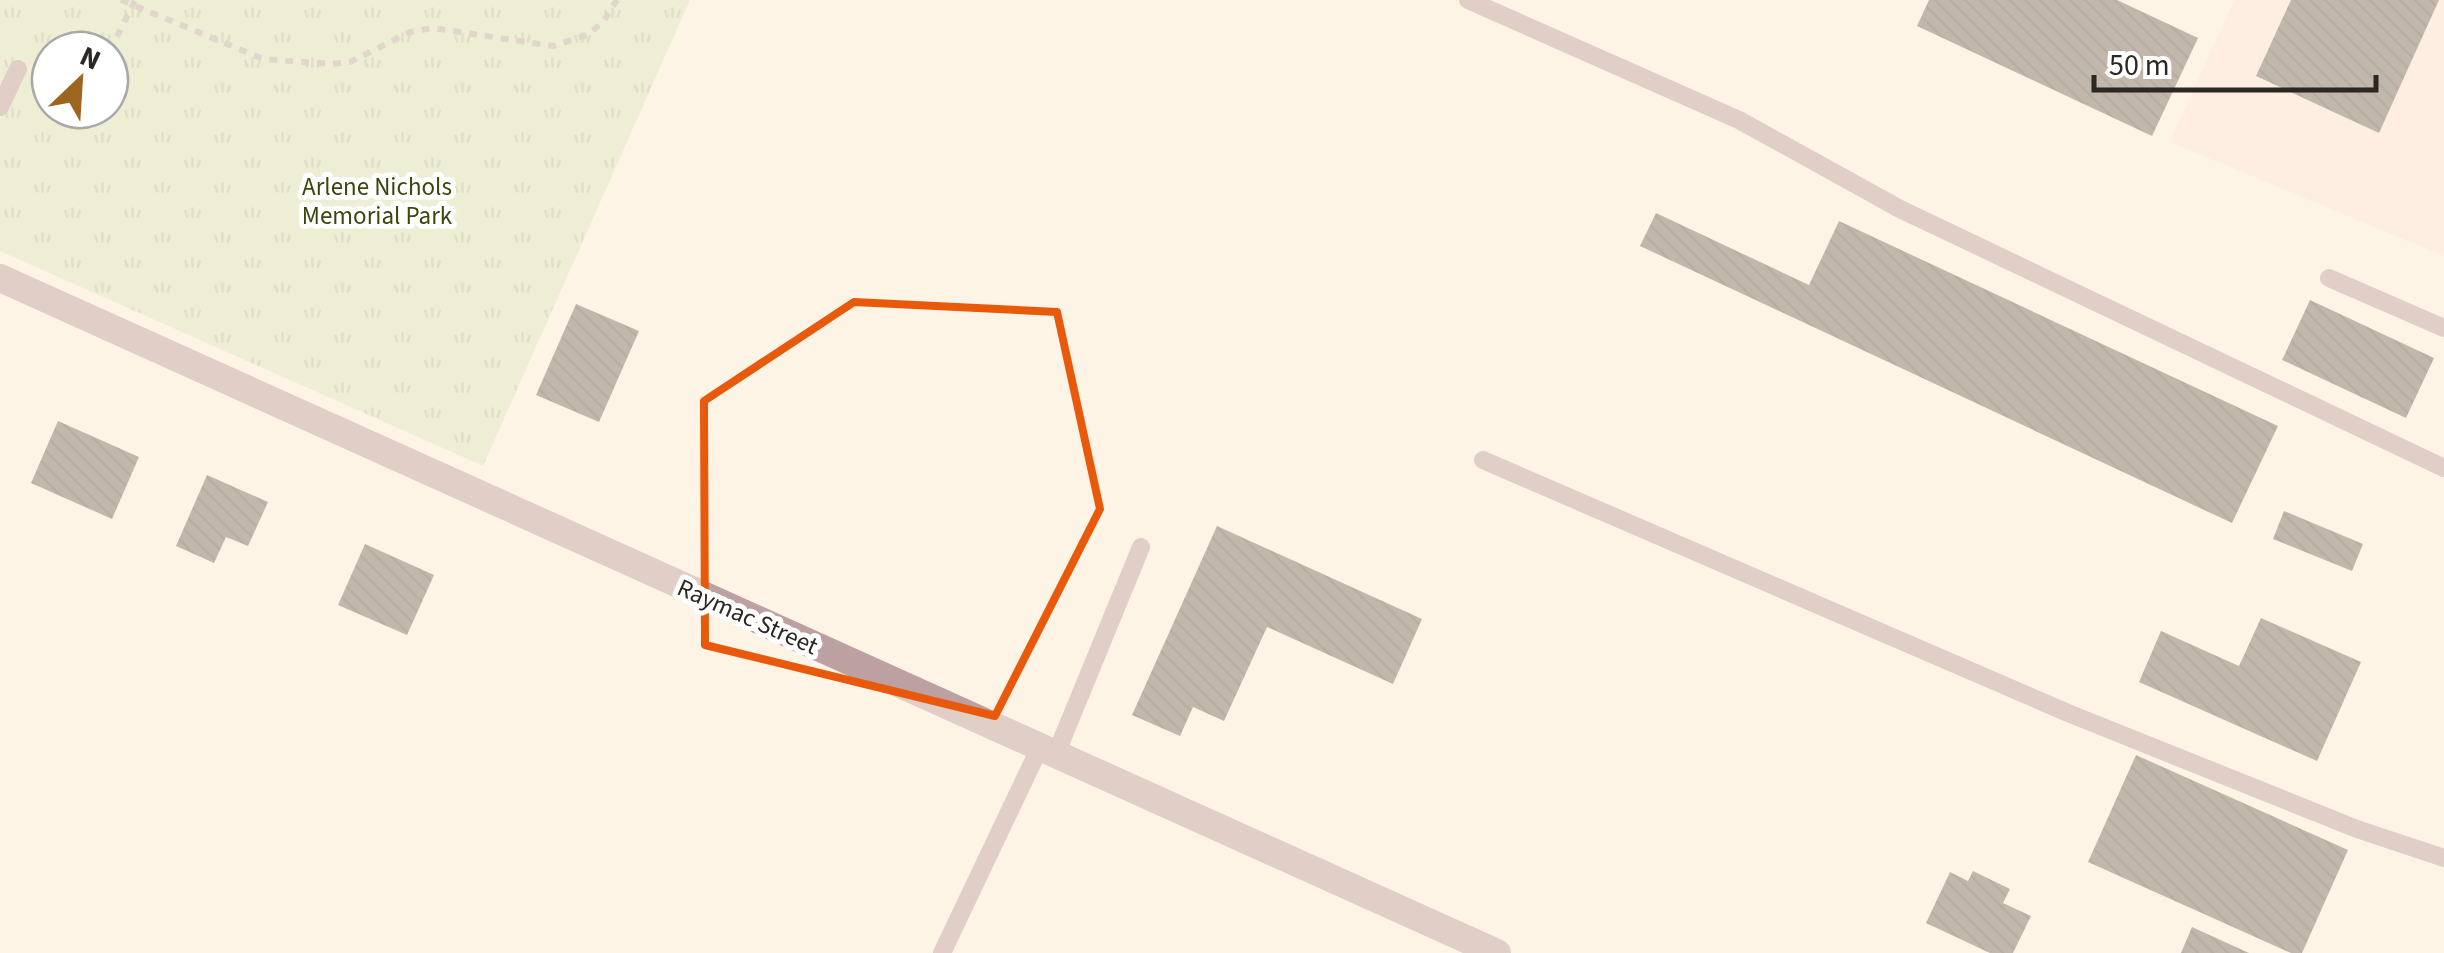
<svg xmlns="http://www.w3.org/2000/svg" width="2444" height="953" font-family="'Source Sans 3',sans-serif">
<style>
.commercial{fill:#fee6db}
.park{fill:url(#park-tufts);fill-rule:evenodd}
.building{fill:url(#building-back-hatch)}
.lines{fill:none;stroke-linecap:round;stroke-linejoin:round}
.path{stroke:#bcb4a9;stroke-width:6;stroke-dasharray:8 8;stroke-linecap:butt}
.service{stroke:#bca0a2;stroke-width:18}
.minor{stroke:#bca0a2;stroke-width:28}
.marked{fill:none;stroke:#e8590c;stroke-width:8;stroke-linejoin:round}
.labels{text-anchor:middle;stroke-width:10;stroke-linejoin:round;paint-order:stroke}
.park-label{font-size:25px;fill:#3b480c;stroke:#fff}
.street-label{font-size:25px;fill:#2b2722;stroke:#fff}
</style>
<defs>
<pattern id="park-tufts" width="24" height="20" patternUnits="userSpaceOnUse" patternTransform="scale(2.5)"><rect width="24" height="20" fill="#dbe7c2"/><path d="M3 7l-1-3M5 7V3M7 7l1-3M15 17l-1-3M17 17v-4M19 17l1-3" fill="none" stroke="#bcc6a6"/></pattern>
<pattern id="building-back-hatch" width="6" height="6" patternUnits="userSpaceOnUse" patternTransform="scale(2.5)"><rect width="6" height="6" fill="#7a6e64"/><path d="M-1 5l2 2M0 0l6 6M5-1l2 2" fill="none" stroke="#645a52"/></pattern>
</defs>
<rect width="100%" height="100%" fill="#fef4e6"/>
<!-- commercial -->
<polygon class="commercial" points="2234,0 2444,0 2444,256 2170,142"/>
<!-- park -->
<path class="park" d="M0 0H690L483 466 0 251ZM50 50H110V110H50Z"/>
<!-- building -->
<g class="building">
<polygon points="1929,0 2117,0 2198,38 2152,136 1917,26"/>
<polygon points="2291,0 2439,0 2379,133 2256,76"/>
<polygon points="1656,213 1809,285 1839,221 2278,426 2232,523 1640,246"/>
<polygon points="2310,300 2434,358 2406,418 2282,360"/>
<polygon points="576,304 639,331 599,422 536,395"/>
<polygon points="58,421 139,457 112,519 31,483"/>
<polygon points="207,475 268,502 248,546 226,537 214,563 176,546"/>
<polygon points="2284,511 2363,544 2352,571 2273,539"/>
<polygon points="1217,526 1422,619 1393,684 1267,627 1224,721 1193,707 1180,736 1132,715"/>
<polygon points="365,544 434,575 407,635 338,605"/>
<polygon points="2261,618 2361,662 2317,761 2139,682 2161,631 2239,666"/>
<polygon points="2136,755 2348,850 2302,953 2291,953 2088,862"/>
<polygon points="1973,871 2010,889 2003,903 2031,916 2013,953 1990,953 1926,923 1950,872 1968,881"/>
<polygon points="2192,927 2249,953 2181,953"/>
</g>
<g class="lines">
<!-- path -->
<g class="path">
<polyline points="121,0 263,59 331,64 350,62 410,32 433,28 553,46 587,35 603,22 617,0"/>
<polyline points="110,51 135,0"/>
</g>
<!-- service -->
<g class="service">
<polyline points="1468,0 1739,120 1900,209 2444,468"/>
<polyline points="0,107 18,69"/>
<polyline points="2329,278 2444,328"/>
<polyline points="1483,460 2068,713 2357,829 2444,858"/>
<polyline points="1056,754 1141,547"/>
<polyline points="942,953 1040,747"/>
</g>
<!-- minor -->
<polyline class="minor" points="0,278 1497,953"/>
</g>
<!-- marked area -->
<path d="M0 0H2444V953H0ZM854 302 1057 312 1100 509 995 716 705 645 704 401Z" fill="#fef4e6" fill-opacity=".55" fill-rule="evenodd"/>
<path class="marked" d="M854 302 1057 312 1100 509 995 716 705 645 704 401Z"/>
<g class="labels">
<!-- park labels -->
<g class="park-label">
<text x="377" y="195">Arlene Nichols<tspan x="377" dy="29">Memorial Park</tspan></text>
</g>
<!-- street labels -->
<g class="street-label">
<text transform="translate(748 616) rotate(24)" y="9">Raymac Street</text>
</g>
</g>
<!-- north arrow -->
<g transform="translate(80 80) rotate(25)"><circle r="48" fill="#ffffff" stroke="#aaa9a7" stroke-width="2.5"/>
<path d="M0-8L18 38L0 25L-18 38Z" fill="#9c661f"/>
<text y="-15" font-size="28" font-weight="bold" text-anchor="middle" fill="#2b2722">N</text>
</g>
<!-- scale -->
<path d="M2094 75v15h282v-15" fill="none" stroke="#2b2722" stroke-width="5"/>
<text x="2109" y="75" font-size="30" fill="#2b2722" stroke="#ffffff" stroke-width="8" paint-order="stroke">50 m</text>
</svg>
